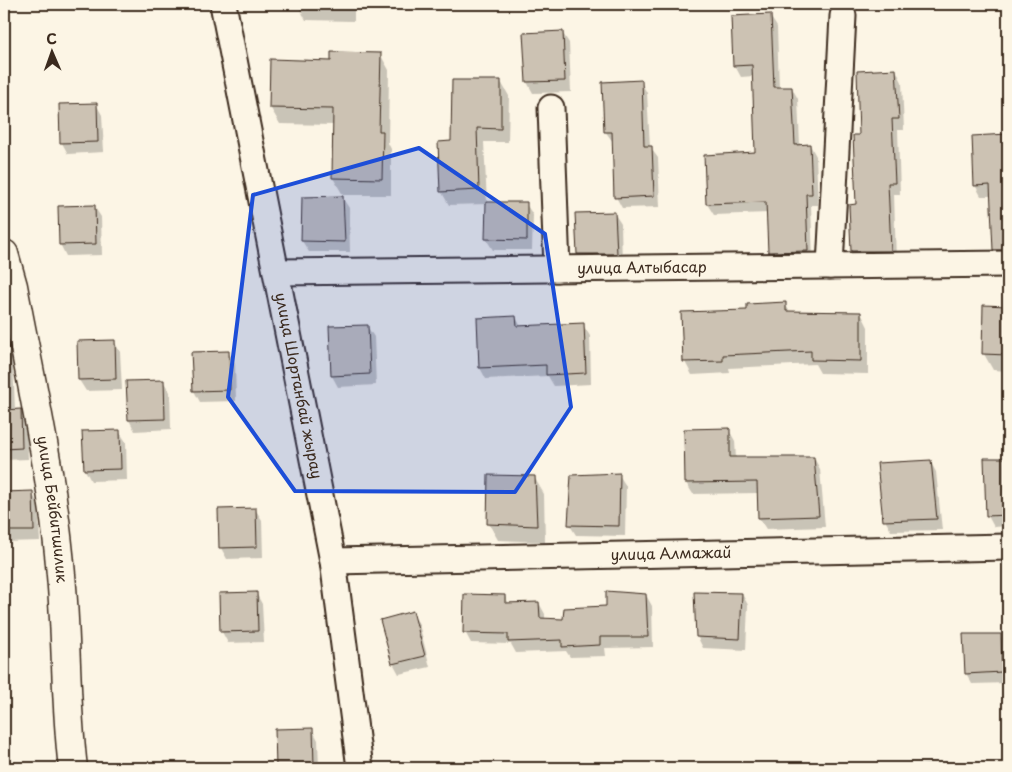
<svg xmlns="http://www.w3.org/2000/svg" width="1012" height="772" font-family="'Playpen Sans',sans-serif">
<style>
.shadow{fill:#0003}
.building{fill:#ccc2b3;stroke:#3b2a1e}
.lines{fill:none;stroke-linecap:round;stroke-linejoin:round}
.street-casing{stroke:#3b2a1e;stroke-width:29}
.secondary-casing{stroke:#3b2a1e;stroke-width:31}
.street{stroke:#fcf5e5;stroke-width:25}
.secondary{stroke:#fcf5e5;stroke-width:28}
.marked{fill:#1d4ed8;fill-opacity:0.2;stroke:#1d4ed8;stroke-width:4;stroke-linejoin:round}
.labels{text-anchor:middle;stroke-width:4.5;stroke-linejoin:round;paint-order:stroke}
.street-label{font-size:15px;fill:#3b2a1e;stroke:#fcf5e5}
</style>
<rect width="100%" height="100%" fill="#fcf5e5"/>
<filter id="ink" filterUnits="userSpaceOnUse"><feTurbulence type="fractalNoise" baseFrequency=".02" numOctaves="2"/><feDisplacementMap in="SourceGraphic" scale="10" xChannelSelector="R" yChannelSelector="G"/><feConvolveMatrix kernelMatrix="1 2 1 2 8 2 1 2 1" color-interpolation-filters="sRGB"/></filter>
<g filter="url(#ink)">
<!-- shadow -->
<g class="shadow">
<polygon points="297,4 354,4 354,21 306,20"/>
<polygon points="770,16 777,27 779,88 792,88 798,99 800,146 810,145 816,156 818,205 811,205 813,262 776,263 770,252 768,213 714,215 707,204 706,156 757,154 754,76 741,77 735,66"/>
<polygon points="562,32 569,43 571,92 533,93 527,82 525,34"/>
<polygon points="380,54 389,70 388,143 391,149 391,195 343,195 333,178 334,125 280,124 270,107 332,62"/>
<polygon points="896,70 902,82 904,130 898,130 900,194 894,194 896,262 859,262 852,251 857,205 861,136"/>
<polygon points="501,82 509,96 508,142 484,142 487,203 526,204 533,215 532,250 493,250 486,239 487,204 449,205 441,191 452,143"/>
<polygon points="641,82 647,93 650,147 658,158 660,207 622,208 616,197 613,142 605,131"/>
<polygon points="96,104 102,115 104,152 68,154 62,143"/>
<polygon points="1008,136 1008,260 1000,260 994,249 992,196 981,196 975,185 973,137"/>
<polygon points="342,197 349,208 350,252 309,252 302,241"/>
<polygon points="94,206 101,217 102,255 66,256 60,244"/>
<polygon points="614,213 621,224 622,265 585,265 578,254"/>
<polygon points="785,304 790,312 861,313 868,327 868,374 820,373 815,364 729,368 730,373 692,375 685,362 748,311"/>
<polygon points="985,307 1008,307 1008,371 993,370 984,354"/>
<polygon points="516,317 521,327 583,325 590,336 591,384 554,386 548,376 486,379 480,368"/>
<polygon points="367,326 374,337 376,385 338,387 332,376"/>
<polygon points="114,341 120,352 122,390 86,391 79,380"/>
<polygon points="4,349 6,349 13,360 15,411 20,410 27,422 28,459 4,460"/>
<polygon points="228,352 235,363 236,401 200,402 194,391"/>
<polygon points="163,381 170,392 171,429 135,431 129,420"/>
<polygon points="685,430 729,430 735,441 736,459 814,458 820,469 825,527 766,529 759,518 758,493 693,494 686,483"/>
<polygon points="119,431 126,442 127,480 91,481 85,470"/>
<polygon points="986,459 1008,460 1008,526 994,527 988,516"/>
<polygon points="930,461 936,472 942,530 891,531 885,520"/>
<polygon points="619,475 626,486 625,536 576,535 569,524"/>
<polygon points="534,477 544,494 545,542 498,540 489,524"/>
<polygon points="32,493 38,504 40,541 4,542 4,494"/>
<polygon points="255,509 262,520 263,558 227,559 221,548"/>
<polygon points="256,593 262,604 264,642 228,643 222,632"/>
<polygon points="742,594 748,605 746,650 703,648 697,636"/>
<polygon points="646,595 652,606 653,647 605,648 606,656 570,657 566,651 516,653 511,644 471,643 465,632 505,596 509,604 539,603 545,614 545,620 564,620"/>
<polygon points="412,613 419,624 430,667 399,674 393,663"/>
<polygon points="1000,635 1007,646 1008,683 972,684 966,673"/>
<polygon points="312,729 318,740 319,768 278,768"/>
<polygon points="948,763 949,766 1008,765 1008,768 885,768"/>
</g>
<!-- building -->
<g class="building">
<polygon points="771,14 774,87 792,87 795,145 810,144 812,194 806,194 808,251 768,252 766,202 706,204 704,155 755,152 752,65 733,66 731,16"/>
<polygon points="563,31 565,81 526,82 523,33"/>
<polygon points="331,52 381,53 379,131 383,131 382,179 332,178 333,109 269,108 270,59 331,61"/>
<polygon points="896,69 899,119 892,119 895,183 888,183 891,251 851,251 849,205 856,204 853,135 859,135 857,71"/>
<polygon points="452,80 501,80 501,129 477,128 479,190 440,192 438,142 451,141"/>
<polygon points="642,80 644,146 652,146 654,196 614,198 612,132 604,132 602,82"/>
<polygon points="97,103 98,142 60,143 59,104"/>
<polygon points="1008,134 1008,250 993,250 990,185 974,186 972,136"/>
<polygon points="343,196 345,242 301,241 302,197"/>
<polygon points="486,202 527,202 527,240 485,239"/>
<polygon points="95,205 96,244 59,245 58,206"/>
<polygon points="615,212 617,254 577,254 575,213"/>
<polygon points="786,302 786,311 861,312 861,361 811,360 811,351 723,355 723,361 683,362 681,312 747,310 747,304"/>
<polygon points="983,305 1008,306 1008,355 982,354"/>
<polygon points="516,316 517,326 584,323 586,373 546,375 546,365 479,368 477,318"/>
<polygon points="368,325 370,374 331,376 329,326"/>
<polygon points="115,340 116,379 78,380 77,341"/>
<polygon points="229,351 230,390 193,391 191,352"/>
<polygon points="164,380 165,419 128,420 126,381"/>
<polygon points="21,409 22,448 4,449 4,410"/>
<polygon points="730,428 730,457 814,457 819,516 758,518 757,482 685,483 684,429"/>
<polygon points="120,430 121,469 84,470 82,431"/>
<polygon points="984,458 1008,458 1008,515 986,516"/>
<polygon points="931,460 937,519 883,521 877,463"/>
<polygon points="620,473 619,526 568,525 571,475"/>
<polygon points="488,475 535,476 537,526 487,524"/>
<polygon points="33,491 34,531 4,531 4,492"/>
<polygon points="256,508 257,547 219,548 218,509"/>
<polygon points="606,591 646,594 648,637 600,637 600,645 562,647 562,640 508,642 508,634 463,633 464,594 505,595 505,603 539,602 540,618 563,619 564,608 606,606"/>
<polygon points="257,592 258,631 220,632 219,593"/>
<polygon points="694,592 742,593 740,639 696,637"/>
<polygon points="413,611 425,656 392,664 380,620"/>
<polygon points="963,634 1001,634 1002,672 965,674"/>
<polygon points="313,728 314,767 276,768 275,729"/>
</g>
<g class="lines">
<!-- street casing -->
<g class="street-casing">
<g id="street">
<path id="s1" d="M223 4 333 561 360 768"/>
<polyline points="551,108 557,269"/>
<polyline points="830,266 843,16"/>
<path id="s2" d="M277 272 1008 264"/>
<path id="s3" d="M333 561 1008 547"/>
</g>
</g>
<!-- secondary casing -->
<g class="secondary-casing">
<g id="secondary">
<path id="s4" d="M4 254 13 286C31 382 53 478 61 575 67 639 65 704 73 768"/>
</g>
</g>
<!-- street -->
<use href="#street" class="street"/>
<!-- secondary -->
<use href="#secondary" class="secondary"/>
</g>
</g>
<!-- marked area -->
<path class="marked" d="M419 148 545 234 571 407 515 492 295 491 228 397 253 195Z"/>
<g class="labels">
<!-- street labels -->
<g class="street-label">
<text dy="5" stroke="none"><textPath href="#s2" startOffset="365">улица Алтыбасар</textPath></text>
<text dy="5" stroke="none"><textPath href="#s1" startOffset="389">улица Шортанбай жырау</textPath></text>
<text dy="5" stroke="none"><textPath href="#s4" startOffset="260">улица Бейбитшилик</textPath></text>
<text dy="5" stroke="none"><textPath href="#s3" startOffset="338">улица Алмажай</textPath></text>
</g>
</g>
<!-- margin -->
<rect width="1012" height="772" fill="none" stroke="#fcf5e5" stroke-width="20"/>
<rect x="10" y="10" width="992" height="752" fill="none" stroke="#3b2a1e" stroke-width="2" filter="url(#ink)"/>
<!-- north arrow -->
<g transform="translate(52 52) rotate(358)" stroke="#fcf5e5" stroke-width="4" paint-order="stroke">
<path d="M0-4L9 19L0 12L-9 19Z" fill="#3b2a1e"/>
<text y="-8" font-size="14" font-weight="bold" text-anchor="middle" fill="#3b2a1e">С</text>
</g>
</svg>
